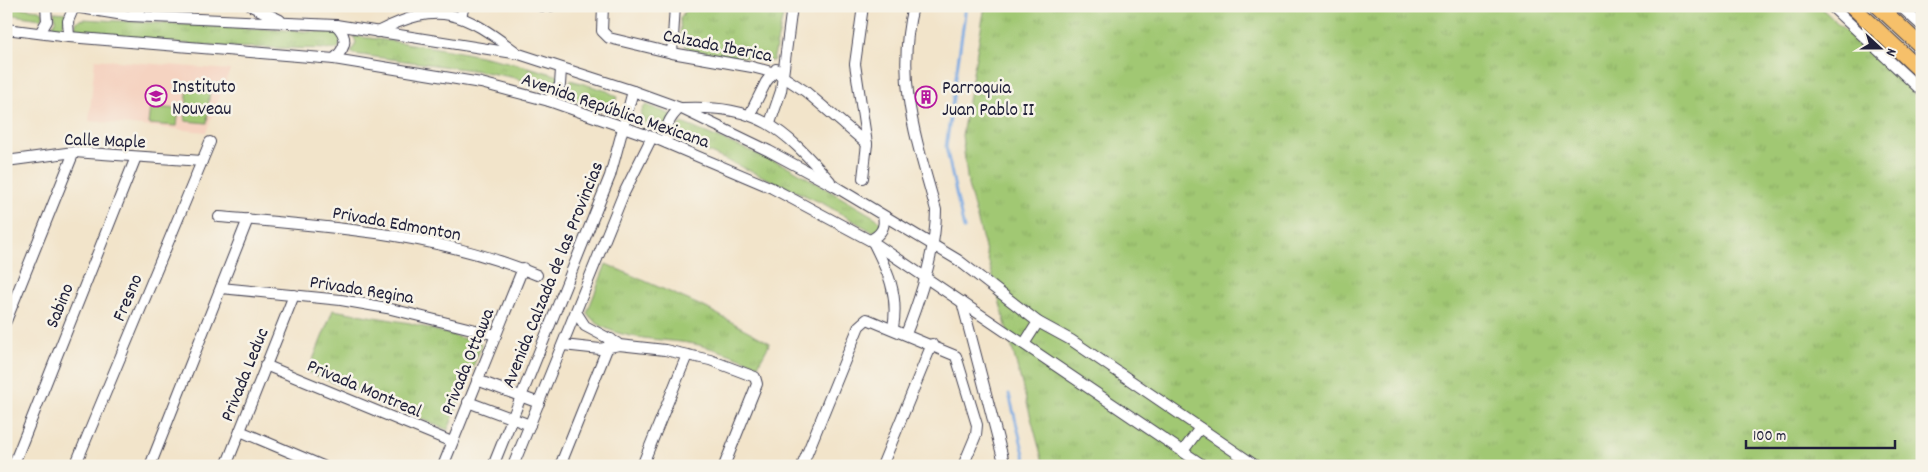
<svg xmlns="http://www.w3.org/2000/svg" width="1928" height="472" font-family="Dekko,sans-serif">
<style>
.built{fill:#f5d3c1}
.grass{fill:url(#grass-tufts);stroke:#627557}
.pitch{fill:#a1c873;stroke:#627557}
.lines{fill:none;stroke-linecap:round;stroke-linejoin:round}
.stream{stroke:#78a7e1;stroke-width:3}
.minor-casing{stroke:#413f50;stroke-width:12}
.highway-casing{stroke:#413f50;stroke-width:17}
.minor{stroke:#fff;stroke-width:10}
.highway{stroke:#f6c06b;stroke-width:15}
.labels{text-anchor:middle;stroke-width:5;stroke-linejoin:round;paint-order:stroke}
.street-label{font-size:19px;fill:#22223b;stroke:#f7f3e8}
.poi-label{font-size:19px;fill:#22223b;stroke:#f7f3e8;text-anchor:start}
</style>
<defs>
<pattern id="grass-tufts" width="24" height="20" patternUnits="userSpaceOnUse" patternTransform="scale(1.25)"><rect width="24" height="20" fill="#a1c873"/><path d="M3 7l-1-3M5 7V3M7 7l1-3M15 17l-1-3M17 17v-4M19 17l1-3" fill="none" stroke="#8aac64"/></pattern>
</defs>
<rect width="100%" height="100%" fill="#f7f3e8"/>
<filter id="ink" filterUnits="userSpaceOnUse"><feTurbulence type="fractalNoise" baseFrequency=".02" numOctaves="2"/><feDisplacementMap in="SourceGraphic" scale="10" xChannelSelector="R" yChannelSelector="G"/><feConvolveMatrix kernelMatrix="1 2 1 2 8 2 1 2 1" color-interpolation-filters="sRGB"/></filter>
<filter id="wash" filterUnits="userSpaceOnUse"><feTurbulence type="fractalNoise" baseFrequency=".0096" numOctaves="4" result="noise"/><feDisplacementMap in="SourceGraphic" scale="20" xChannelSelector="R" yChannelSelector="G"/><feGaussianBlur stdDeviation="1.12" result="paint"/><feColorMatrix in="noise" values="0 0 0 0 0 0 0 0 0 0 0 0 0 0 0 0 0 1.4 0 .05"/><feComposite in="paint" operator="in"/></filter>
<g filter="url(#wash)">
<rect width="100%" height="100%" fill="#f2e4ca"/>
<!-- built -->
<polygon class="built" points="95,59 230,70 206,132 89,121"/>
<!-- grass -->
<g class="grass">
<polygon points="6,6 39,10 43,12 43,17 41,19 6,14"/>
<polygon points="689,6 785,6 773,61 690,50 681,42 680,18"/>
<polygon points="985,6 1819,6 1922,101 1922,466 1044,466 968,185 962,135"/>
<polygon points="54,12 67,13 64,21 63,31 51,30 56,20"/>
<polygon points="83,19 339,33 343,36 338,49 221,47 77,34 74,31 77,21"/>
<path d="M354 36C423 45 492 55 559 76L555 90 511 77 479 71 353 54 351 52 356 43Z"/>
<polygon points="571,80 607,91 617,97 612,112 566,98"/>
<path d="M646 105 672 115 665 133C653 128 631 120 646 105Z"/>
<polygon points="682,123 789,167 876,218 881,223 878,230 873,232 824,204 677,138 674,133 676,128"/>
<path d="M606 264 706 308 770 343 758 365C739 357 719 350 699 345 665 337 608 343 587 313Z"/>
<polygon points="333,310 410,323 482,344 448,430 308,372"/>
</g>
<!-- pitch -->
<g class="pitch">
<polygon points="188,83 210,85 207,123 185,121"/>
<polygon points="150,107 179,109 177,126 148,124"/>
</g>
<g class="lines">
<!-- stream -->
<g class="stream">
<polyline points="964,229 946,147 966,6"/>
<polyline points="1009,394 1027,466"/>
</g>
</g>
</g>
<g filter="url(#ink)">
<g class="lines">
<!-- minor casing -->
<g class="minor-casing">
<g id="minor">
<polyline points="68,6 130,16 336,25 519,54 633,91 680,108 769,151 836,187 958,260 1038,322 1071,340 1256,466"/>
<polyline points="251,6 280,20"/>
<polyline points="541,6 551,6"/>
<polyline points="603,6 602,31 609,38 672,53 752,67 779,74 805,91 867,144"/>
<polyline points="1831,6 1922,91"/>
<polyline points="1900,6 1922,26"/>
<polyline points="130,16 144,6"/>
<polyline points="461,17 464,6"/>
<polyline points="6,29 69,37 334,59 481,83 549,101 652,137 772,188 873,242 1204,466"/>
<path d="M377 32C440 0 463 12 516 52"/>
<polyline points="40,33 47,21 46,6"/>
<polyline points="69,37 68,21 74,7"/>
<polyline points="672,53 675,6"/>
<path d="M334 59C347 47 348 37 336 25"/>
<polyline points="549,101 560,85 561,69"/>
<path d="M683 108C758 105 782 127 830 181"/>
<polyline points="750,114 766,82 776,69"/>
<polyline points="770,123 781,91 792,6"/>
<path d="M667 143C664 128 669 118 680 108"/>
<polyline points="6,161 74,152 202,161"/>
<polyline points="863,178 867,144 855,64 863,6"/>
<path d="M219 217C325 226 438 233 537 275"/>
<path d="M870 240C880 235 886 228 883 216"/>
<path d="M873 242C888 272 899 294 893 328"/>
<polyline points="221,288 341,300 387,308 496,335"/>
<polyline points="962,302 1005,466"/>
<polyline points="576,312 585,326 617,343"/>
<polyline points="6,321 74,152"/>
<path d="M906 334C921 296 936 251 936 210 916 138 895 81 913 6"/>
<polyline points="1024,344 1038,322"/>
<polyline points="563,345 600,349 619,345 665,350 710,360 755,377 757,384 724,466"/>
<polyline points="265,365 452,442"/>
<polyline points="477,380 539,403"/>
<polyline points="468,402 530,425"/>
<polyline points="240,431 323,466"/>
<polyline points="1183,451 1200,428"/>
<polyline points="13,466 136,157"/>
<polyline points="75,466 210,142"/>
<polyline points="150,466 248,219"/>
<polyline points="226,466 294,295"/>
<polyline points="443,466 523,268"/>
<polyline points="493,466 610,176 633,91"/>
<polyline points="513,466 623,195 652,137"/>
<polyline points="560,466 611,339"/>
<polyline points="642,466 687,355"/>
<polyline points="802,466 859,326 867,319 956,356 977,425 976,435 963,466"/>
<polyline points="882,466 932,344"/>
</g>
</g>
<!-- highway casing -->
<g class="highway-casing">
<g id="highway">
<polyline points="1852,6 1922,72"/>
<polyline points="1878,6 1922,47"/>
</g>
</g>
<!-- minor -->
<use href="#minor" class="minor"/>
<!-- highway -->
<use href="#highway" class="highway"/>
</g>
</g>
<!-- icons -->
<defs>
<g id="school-ring" transform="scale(1.125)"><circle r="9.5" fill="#f7f3e8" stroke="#b5179e" stroke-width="1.5"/><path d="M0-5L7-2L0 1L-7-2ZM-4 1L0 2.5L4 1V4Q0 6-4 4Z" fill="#b5179e"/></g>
<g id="building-ring" transform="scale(1.125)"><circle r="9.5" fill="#f7f3e8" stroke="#b5179e" stroke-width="1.5"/><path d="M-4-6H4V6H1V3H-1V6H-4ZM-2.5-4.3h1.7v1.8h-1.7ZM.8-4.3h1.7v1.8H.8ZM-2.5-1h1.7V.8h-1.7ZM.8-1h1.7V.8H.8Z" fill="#b5179e"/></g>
</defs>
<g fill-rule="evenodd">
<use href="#school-ring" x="156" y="96"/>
<use href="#building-ring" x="926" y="97"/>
</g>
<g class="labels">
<!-- street labels -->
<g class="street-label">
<text transform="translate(718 44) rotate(11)" y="7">Calzada Iberica</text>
<text transform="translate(616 109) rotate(19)" y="7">Avenida República Mexicana</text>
<text transform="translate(105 139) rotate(2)" y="7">Calle Maple</text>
<text transform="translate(397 222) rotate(10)" y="7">Privada Edmonton</text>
<text transform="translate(551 274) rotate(-68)" y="7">Avenida Calzada de las Provincias</text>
<text transform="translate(362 288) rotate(9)" y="7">Privada Regina</text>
<text transform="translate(126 297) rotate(-67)" y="7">Fresno</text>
<text transform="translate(58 305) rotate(-68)" y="7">Sabino</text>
<text transform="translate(466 361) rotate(-68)" y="7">Privada Ottawa</text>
<text transform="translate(243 374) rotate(-68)" y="7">Privada Leduc</text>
<text transform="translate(365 387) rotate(23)" y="7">Privada Montreal</text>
</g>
<!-- poi labels -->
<g class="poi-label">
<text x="172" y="92">Instituto<tspan x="172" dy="22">Nouveau</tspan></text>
<text x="942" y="93">Parroquia<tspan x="942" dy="22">Juan Pablo II</tspan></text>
</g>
</g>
<!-- margin -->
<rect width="1928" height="472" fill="none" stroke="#f7f3e8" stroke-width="25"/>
<!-- north arrow -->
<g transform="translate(1880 48) rotate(111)" stroke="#f7f3e8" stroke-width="4" paint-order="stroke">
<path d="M0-4L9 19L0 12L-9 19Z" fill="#22223b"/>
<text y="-8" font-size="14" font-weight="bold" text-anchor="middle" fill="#22223b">N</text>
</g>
<!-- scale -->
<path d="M1746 440v8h149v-8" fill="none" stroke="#22223b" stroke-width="2.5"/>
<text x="1753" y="440" font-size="15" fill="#22223b" stroke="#f7f3e8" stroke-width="4" paint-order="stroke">100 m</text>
</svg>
